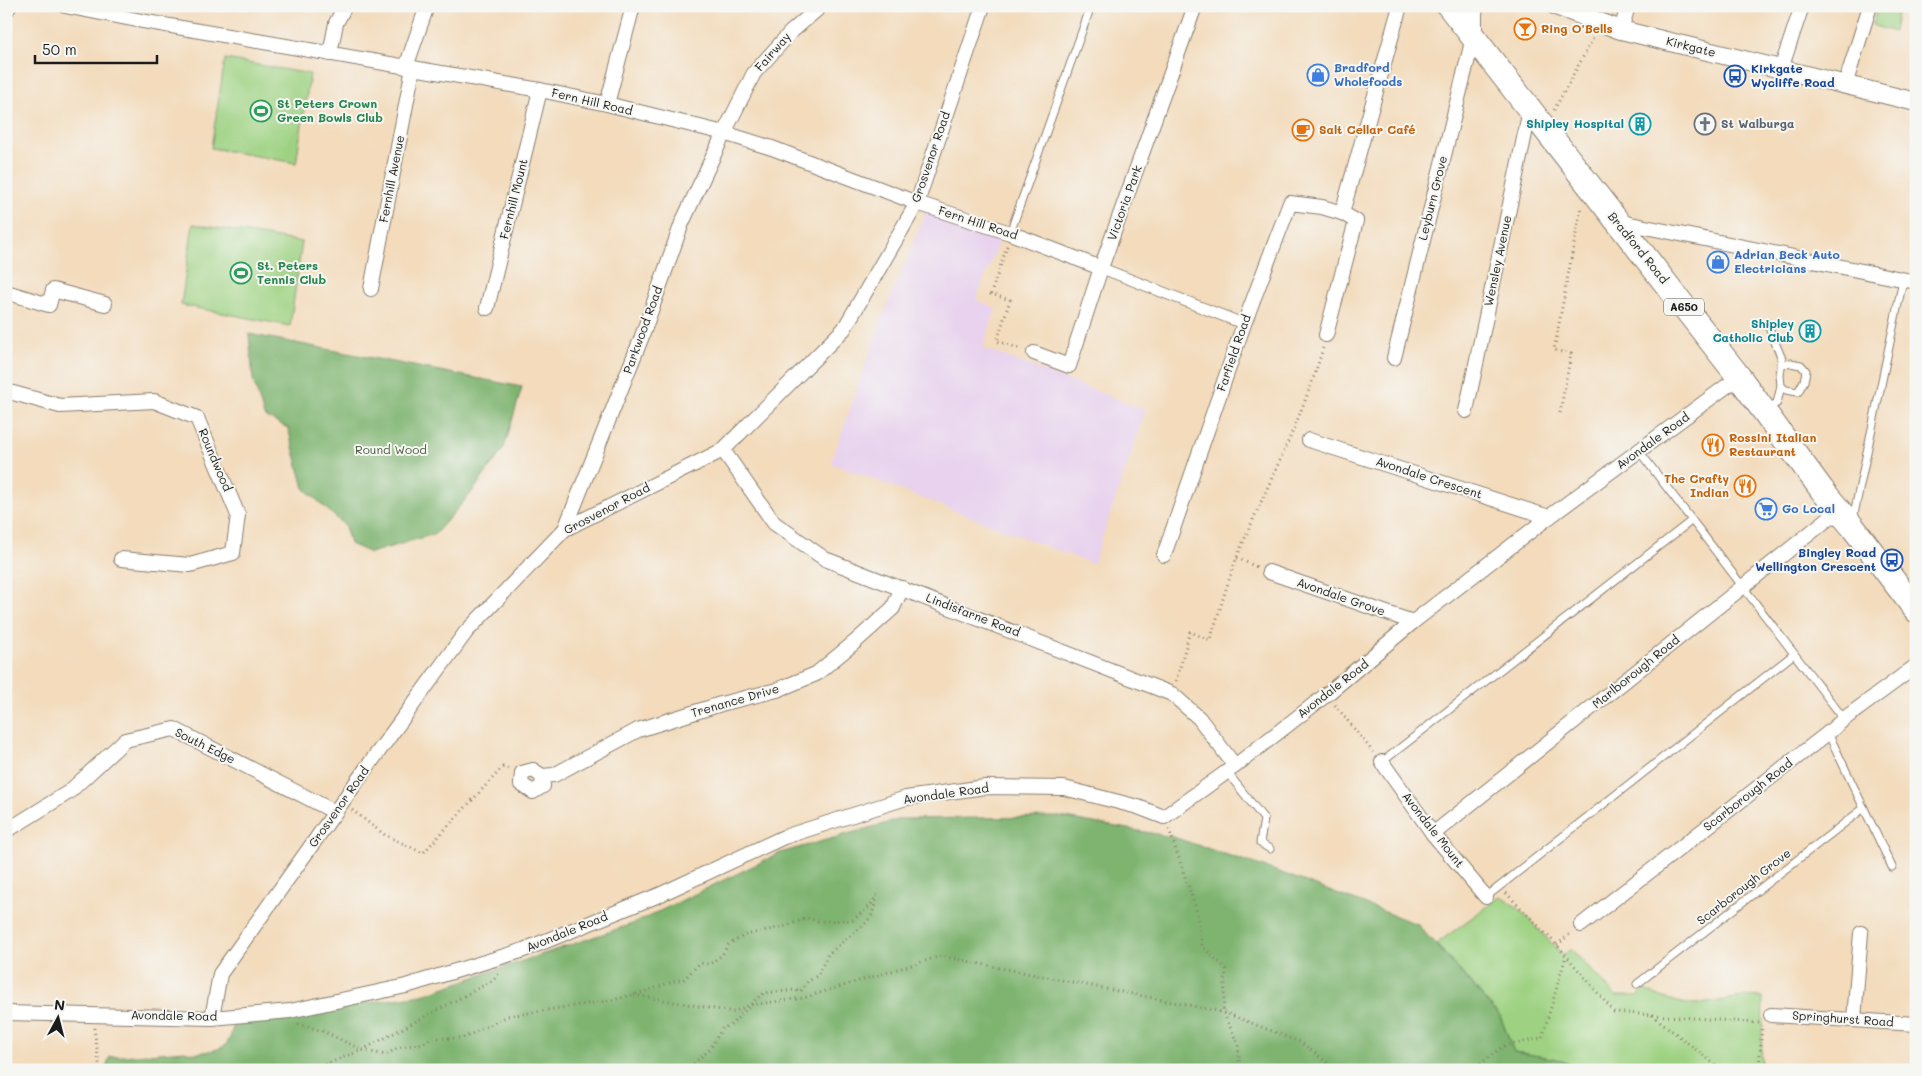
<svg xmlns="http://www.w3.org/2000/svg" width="1922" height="1076" font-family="Mali,sans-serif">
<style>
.built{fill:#e8d2ee}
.green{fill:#9ed282;stroke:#5d774f}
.forest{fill:#7eb470;stroke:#4d6846}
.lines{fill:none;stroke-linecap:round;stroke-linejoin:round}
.service-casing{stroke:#887c6c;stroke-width:9}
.pedestrian-casing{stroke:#887c6c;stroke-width:12}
.minor-casing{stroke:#887c6c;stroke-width:16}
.tertiary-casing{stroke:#887c6c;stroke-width:20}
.trunk-casing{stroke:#887c6c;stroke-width:26}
.path{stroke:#887c6c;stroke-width:3;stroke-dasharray:1 4;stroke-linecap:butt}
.service{stroke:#fff;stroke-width:7}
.pedestrian{stroke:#fff;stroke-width:10}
.minor{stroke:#fff;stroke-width:14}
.tertiary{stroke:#fff;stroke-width:18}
.trunk{stroke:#fff;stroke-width:24}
.labels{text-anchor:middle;stroke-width:4;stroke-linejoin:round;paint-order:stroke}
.shield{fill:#f6f6f2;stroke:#5d5d5c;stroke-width:1}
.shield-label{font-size:11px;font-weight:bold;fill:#1c1c1c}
.food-label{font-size:12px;font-weight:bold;fill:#c56008;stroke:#f6f6f2;text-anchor:start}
.street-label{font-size:12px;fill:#1c1c1c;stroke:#f6f6f2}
.shop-label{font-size:12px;font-weight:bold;fill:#366cbe;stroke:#f6f6f2;text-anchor:start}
.transit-label{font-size:12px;font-weight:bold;fill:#164399;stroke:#f6f6f2;text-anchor:start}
.leisure-label{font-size:12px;font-weight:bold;fill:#27864d;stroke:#f6f6f2;text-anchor:start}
.culture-label{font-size:12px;font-weight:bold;fill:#0d838f;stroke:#f6f6f2;text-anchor:end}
.worship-label{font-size:12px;font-weight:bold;fill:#5b616d;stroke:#f6f6f2;text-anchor:start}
.park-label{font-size:12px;fill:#4a5c40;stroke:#f6f6f2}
</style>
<rect width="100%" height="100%" fill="#f6f6f2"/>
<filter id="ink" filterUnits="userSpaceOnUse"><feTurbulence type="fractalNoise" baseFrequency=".02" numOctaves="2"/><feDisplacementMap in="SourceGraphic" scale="10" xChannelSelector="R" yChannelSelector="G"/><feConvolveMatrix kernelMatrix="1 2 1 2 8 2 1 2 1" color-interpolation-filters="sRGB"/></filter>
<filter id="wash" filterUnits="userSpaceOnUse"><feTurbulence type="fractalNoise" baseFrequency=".0096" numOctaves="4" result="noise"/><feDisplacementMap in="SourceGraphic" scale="20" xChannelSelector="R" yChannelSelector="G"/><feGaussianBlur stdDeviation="1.12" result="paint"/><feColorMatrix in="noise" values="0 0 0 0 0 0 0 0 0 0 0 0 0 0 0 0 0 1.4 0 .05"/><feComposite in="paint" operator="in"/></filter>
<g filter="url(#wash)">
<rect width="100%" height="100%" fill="#f3dbbc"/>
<!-- built -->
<polygon class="built" points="926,212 1000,239 976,300 996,308 983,348 1146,410 1093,564 831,463 881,320"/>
<!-- green -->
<g class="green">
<polygon points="1878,6 1898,6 1894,32 1872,25"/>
<polygon points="225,59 310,74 296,163 211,148"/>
<polygon points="193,224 302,242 290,326 181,305"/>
<path d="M1501 896 1518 908 1563 955 1571 949 1616 996H1638L1644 990C1658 995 1674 1003 1689 1004 1714 1005 1738 994 1763 997L1761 1070H1584L1557 1059 1514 1052 1500 1016 1436 944Z"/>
</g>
<!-- forest -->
<g class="forest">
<polygon points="249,334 522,387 504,448 473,491 435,534 370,553 350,544 345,526 304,488 288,428 264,416 253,379"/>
<path d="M1060 817 1173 837 1279 872 1417 924 1500 1016 1514 1052 1557 1059 1584 1070H105L110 1057 185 1051C195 1055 199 1053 209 1051 227 1048 231 1042 233 1023L422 995 635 923 780 853 901 819Z"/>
</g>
</g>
<g filter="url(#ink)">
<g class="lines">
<!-- service casing -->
<g class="service-casing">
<g id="service">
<polyline points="1010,233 1091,6"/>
<polyline points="1781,386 1786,390 1798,392 1804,381 1806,371 1801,365 1790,363 1781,364"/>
<polyline points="1766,409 1777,403 1781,386 1780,375 1782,359 1767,323"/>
<polyline points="1639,451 1844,719"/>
<polyline points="1853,519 1903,280"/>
<polyline points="1828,733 1892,867"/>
<polyline points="1382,762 1691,521"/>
<polyline points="1227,772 1264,819 1260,843 1270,849"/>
<polyline points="1486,897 1794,654"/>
<polyline points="1637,984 1864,808"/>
</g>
</g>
<!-- pedestrian casing -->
<g class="pedestrian-casing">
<polyline id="pedestrian" points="1101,268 1244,324"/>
</g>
<!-- minor casing -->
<g class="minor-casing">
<g id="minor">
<polyline points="65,6 142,21 540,90 607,104 724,133 772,148 917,203 1010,233 1101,268"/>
<polyline points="1621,30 1628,6"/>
<polyline points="330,54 336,23 345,6"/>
<polyline points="406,67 427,6"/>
<polyline points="1781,69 1802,6"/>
<polyline points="1845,85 1870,6"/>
<polyline points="607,104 633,6"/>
<polyline points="1616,221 1916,282"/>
<polyline points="371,289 413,68"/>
<polyline points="6,292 49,305 53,290 105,304"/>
<polyline points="487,308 540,90"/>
<polyline points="1326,335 1356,221 1342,213 1400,6"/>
<polyline points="1034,353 1069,366 1101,268 1195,6"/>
<polyline points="1394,358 1473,38"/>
<polyline points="6,391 60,406 154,401 197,418 238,515 233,553 190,565 121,559"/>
<polyline points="1466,411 1530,110"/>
<polyline points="1309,440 1549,517"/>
<polyline points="723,450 774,523 825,559 1172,694 1199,718 1235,766"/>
<polyline points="565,529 641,339 682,223 724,133 754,73 791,32 821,6"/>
<polyline points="1164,555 1244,324 1290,203 1322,207 1342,213"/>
<polyline points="1269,572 1413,622"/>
<polyline points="1382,762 1433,834 1486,897"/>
<polyline points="542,776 543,786 533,792 521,784 522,773 533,770 542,776 554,775 638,730 721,704 777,690 816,674 855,642 893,608 902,588"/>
<polyline points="6,830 11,828 69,792 125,740 174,729 335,812"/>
<polyline points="1433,834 1839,510"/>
<polyline points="1581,925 1828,733 1844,719 1916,666"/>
<polyline points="6,1013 212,1018 290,1011 406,986 521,951 659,895 784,837 906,798 985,787 1064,788 1138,807 1164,817 1235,766 1326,695 1413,622 1549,517 1739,377"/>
<polyline points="1771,1015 1916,1024"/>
<polyline points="212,1018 220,974 365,770 466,632 565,529 723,450 844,329 917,203 983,6"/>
<polyline points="1854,1019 1861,933"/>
</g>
</g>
<!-- tertiary casing -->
<g class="tertiary-casing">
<g id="tertiary">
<polyline points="1556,6 1621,30 1916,102"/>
<polyline points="6,8 7,6"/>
<polyline points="1473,38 1473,13 1475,6"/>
</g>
</g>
<!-- trunk casing -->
<g class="trunk-casing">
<polyline id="trunk" points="1449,6 1739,377 1822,490 1852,526 1916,610"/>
</g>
<!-- path -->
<g class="path">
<polyline points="1554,110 1594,37"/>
<polyline points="1007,246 991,294 1010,300 997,341 1021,349"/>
<polyline points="1560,413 1571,354 1554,350 1581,207"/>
<polyline points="1237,558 1257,567"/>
<path d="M1176 681 1190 632 1210 640C1219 613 1227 584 1237 557 1266 487 1302 420 1323 348"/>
<polyline points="1335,705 1373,752"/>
<polyline points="352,810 385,835 423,853 503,767 510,769"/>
<polyline points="1169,829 1197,912 1202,946 1226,969 1223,1012 1238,1044 1240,1070"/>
<polyline points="1506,893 1557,945 1614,1012 1759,1023"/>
<polyline points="1557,945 1571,933"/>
<polyline points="634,995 733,1012 750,1005 803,998 941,956 1223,1012 1300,1042 1337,1070"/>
<polyline points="1652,1015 1722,1070"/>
<polyline points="298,1024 323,1031 362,1050 386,1055 397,1048 424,1043 431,1038 463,1038 508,1016 613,1000 644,992 677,980 683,980 700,963 710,964 722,955 728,945 745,935 787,926 807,918 818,921 853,920 870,906 877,895"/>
<polyline points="94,1028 100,1070"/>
<polyline points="311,1070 362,1050 492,981 500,973"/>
<polyline points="686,1070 709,1050 723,1027 730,1026 756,999 764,993 795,990 800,992 808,981 817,976 828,954 866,923 872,915 877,897"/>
<polyline points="1472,1070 1504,1046 1542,1038 1566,956"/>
<polyline points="1759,1070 1762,1025"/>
</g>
<!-- service -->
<use href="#service" class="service"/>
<!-- pedestrian -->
<use href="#pedestrian" class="pedestrian"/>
<!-- minor -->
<use href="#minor" class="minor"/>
<!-- tertiary -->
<use href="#tertiary" class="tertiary"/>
<!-- trunk -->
<use href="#trunk" class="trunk"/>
</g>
</g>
<!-- icons -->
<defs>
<g id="bar-ring" transform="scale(1.125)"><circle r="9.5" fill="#f6f6f2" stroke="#e8710a" stroke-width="1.5"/><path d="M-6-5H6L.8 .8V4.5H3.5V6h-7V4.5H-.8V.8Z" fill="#e8710a"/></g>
<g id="shop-ring" transform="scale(1.125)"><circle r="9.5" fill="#f6f6f2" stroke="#3f7fe0" stroke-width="1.5"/><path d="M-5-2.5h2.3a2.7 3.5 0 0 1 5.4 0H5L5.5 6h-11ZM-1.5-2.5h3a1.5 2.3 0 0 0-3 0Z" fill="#3f7fe0"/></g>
<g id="bus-ring" transform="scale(1.125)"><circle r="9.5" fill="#f6f6f2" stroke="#1a4fb4" stroke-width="1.5"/><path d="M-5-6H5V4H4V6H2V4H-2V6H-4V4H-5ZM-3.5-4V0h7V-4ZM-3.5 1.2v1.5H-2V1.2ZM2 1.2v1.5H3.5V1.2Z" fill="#1a4fb4"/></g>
<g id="stadium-ring" transform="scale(1.125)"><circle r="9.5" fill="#f6f6f2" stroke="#2e9e5b" stroke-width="1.5"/><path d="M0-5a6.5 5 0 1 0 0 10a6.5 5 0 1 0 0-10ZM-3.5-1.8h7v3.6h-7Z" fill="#2e9e5b"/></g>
<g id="building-ring" transform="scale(1.125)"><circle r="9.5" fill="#f6f6f2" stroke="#0f9aa8" stroke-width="1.5"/><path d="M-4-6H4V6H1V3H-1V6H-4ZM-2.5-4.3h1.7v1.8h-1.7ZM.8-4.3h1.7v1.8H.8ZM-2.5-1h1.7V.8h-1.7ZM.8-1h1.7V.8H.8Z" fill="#0f9aa8"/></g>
<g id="church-ring" transform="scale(1.125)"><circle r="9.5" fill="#f6f6f2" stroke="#6b7280" stroke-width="1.5"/><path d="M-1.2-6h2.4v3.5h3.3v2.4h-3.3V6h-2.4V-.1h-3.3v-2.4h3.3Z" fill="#6b7280"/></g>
<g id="cafe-ring" transform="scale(1.125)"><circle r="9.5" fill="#f6f6f2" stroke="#e8710a" stroke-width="1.5"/><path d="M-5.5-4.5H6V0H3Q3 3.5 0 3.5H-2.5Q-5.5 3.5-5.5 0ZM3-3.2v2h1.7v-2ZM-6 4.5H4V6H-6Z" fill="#e8710a"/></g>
<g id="restaurant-ring" transform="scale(1.125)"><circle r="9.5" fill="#f6f6f2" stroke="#e8710a" stroke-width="1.5"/><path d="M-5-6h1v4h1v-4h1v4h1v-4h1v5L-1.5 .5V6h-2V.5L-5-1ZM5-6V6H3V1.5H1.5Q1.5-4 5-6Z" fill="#e8710a"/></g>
<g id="supermarket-ring" transform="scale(1.125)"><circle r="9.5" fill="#f6f6f2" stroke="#3f7fe0" stroke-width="1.5"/><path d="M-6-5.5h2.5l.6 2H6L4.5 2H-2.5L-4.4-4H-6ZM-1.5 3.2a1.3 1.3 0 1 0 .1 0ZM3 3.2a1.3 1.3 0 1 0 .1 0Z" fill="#3f7fe0"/></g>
</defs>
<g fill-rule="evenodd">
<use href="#bar-ring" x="1525" y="29"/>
<use href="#shop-ring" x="1318" y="75"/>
<use href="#bus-ring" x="1735" y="76"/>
<use href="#stadium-ring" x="261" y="111"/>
<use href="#building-ring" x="1640" y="124"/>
<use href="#church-ring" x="1705" y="124"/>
<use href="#cafe-ring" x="1303" y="130"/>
<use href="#shop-ring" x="1718" y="262"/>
<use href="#stadium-ring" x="241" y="273"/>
<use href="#building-ring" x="1810" y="331"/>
<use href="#restaurant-ring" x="1713" y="445"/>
<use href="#restaurant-ring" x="1745" y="486"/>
<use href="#supermarket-ring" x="1766" y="509"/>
<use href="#bus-ring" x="1892" y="560"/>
</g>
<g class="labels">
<!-- shield labels -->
<rect class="shield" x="1664" y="298.5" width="40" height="17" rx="4"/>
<g class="shield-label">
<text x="1684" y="311">A650</text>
</g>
<!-- food labels -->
<g class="food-label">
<text x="1541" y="33">Ring O'Bells</text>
<text x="1319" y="134">Salt Cellar Café</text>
<text x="1729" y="442">Rossini Italian<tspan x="1729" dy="14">Restaurant</tspan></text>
<text x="1729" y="483" text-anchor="end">The Crafty<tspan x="1729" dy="14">Indian</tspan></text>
</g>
<!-- street labels -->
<g class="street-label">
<text transform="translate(1691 47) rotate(14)" y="4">Kirkgate</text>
<text transform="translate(773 52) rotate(-49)" y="4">Fairway</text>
<text transform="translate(592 102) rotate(13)" y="4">Fern Hill Road</text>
<text transform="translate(931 157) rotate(-71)" y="4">Grosvenor Road</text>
<text transform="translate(392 179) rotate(-79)" y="4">Fernhill Avenue</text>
<text transform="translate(1433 198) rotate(-76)" y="4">Leyburn Grove</text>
<text transform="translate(514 199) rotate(-76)" y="4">Fernhill Mount</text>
<text transform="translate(1125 203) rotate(-70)" y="4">Victoria Park</text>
<text transform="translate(978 223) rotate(18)" y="4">Fern Hill Road</text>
<text transform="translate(1638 248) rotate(51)" y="4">Bradford Road</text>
<text transform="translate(1498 261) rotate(-78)" y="4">Wensley Avenue</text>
<text transform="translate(643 330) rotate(-70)" y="4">Parkwood Road</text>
<text transform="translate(1234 353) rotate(-71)" y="4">Farfield Road</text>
<text transform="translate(1653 441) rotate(-36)" y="4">Avondale Road</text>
<text transform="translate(215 460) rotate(67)" y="4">Roundwood</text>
<text transform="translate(1429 478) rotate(18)" y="4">Avondale Crescent</text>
<text transform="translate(607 509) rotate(-28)" y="4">Grosvenor Road</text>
<text transform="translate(1341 597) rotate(19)" y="4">Avondale Grove</text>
<text transform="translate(973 615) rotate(21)" y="4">Lindisfarne Road</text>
<text transform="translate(1636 672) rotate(-39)" y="4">Marlborough Road</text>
<text transform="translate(1333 689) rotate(-38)" y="4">Avondale Road</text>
<text transform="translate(735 701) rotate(-16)" y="4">Trenance Drive</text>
<text transform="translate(205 746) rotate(26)" y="4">South Edge</text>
<text transform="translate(946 794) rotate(-8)" y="4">Avondale Road</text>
<text transform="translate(1748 795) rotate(-38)" y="4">Scarborough Road</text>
<text transform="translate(339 807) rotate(-55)" y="4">Grosvenor Road</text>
<text transform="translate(1433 830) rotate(52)" y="4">Avondale Mount</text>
<text transform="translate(1744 887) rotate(-38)" y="4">Scarborough Grove</text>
<text transform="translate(567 932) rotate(-22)" y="4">Avondale Road</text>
<text transform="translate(174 1016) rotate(1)" y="4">Avondale Road</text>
<text transform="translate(1843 1019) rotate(4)" y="4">Springhurst Road</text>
</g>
<!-- shop labels -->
<g class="shop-label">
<text x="1334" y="72">Bradford<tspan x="1334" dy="14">Wholefoods</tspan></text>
<text x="1734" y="259">Adrian Beck Auto<tspan x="1734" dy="14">Electricians</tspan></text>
<text x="1782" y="513">Go Local</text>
</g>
<!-- transit labels -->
<g class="transit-label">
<text x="1751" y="73">Kirkgate<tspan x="1751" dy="14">Wycliffe Road</tspan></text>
<text x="1876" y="557" text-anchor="end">Bingley Road<tspan x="1876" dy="14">Wellington Crescent</tspan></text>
</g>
<!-- leisure labels -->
<g class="leisure-label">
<text x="277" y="108">St Peters Crown<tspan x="277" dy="14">Green Bowls Club</tspan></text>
<text x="257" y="270">St. Peters<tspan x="257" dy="14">Tennis Club</tspan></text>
</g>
<!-- culture labels -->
<g class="culture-label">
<text x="1624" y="128">Shipley Hospital</text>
<text x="1794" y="328">Shipley<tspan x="1794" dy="14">Catholic Club</tspan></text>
</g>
<!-- worship labels -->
<g class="worship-label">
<text x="1721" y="128">St Walburga</text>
</g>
<!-- park labels -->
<g class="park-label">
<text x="391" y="454">Round Wood</text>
</g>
</g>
<!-- margin -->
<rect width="1922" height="1076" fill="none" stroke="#f6f6f2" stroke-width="25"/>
<!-- north arrow -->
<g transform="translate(58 1018) rotate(7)" stroke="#f6f6f2" stroke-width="4" paint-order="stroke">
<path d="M0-4L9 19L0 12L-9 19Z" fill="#1c1c1c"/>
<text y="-8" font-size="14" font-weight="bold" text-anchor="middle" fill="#1c1c1c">N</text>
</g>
<!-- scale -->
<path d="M35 55v8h122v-8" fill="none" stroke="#1c1c1c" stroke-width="2.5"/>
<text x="42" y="55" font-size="15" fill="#1c1c1c" stroke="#f6f6f2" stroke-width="4" paint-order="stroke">50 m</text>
</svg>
